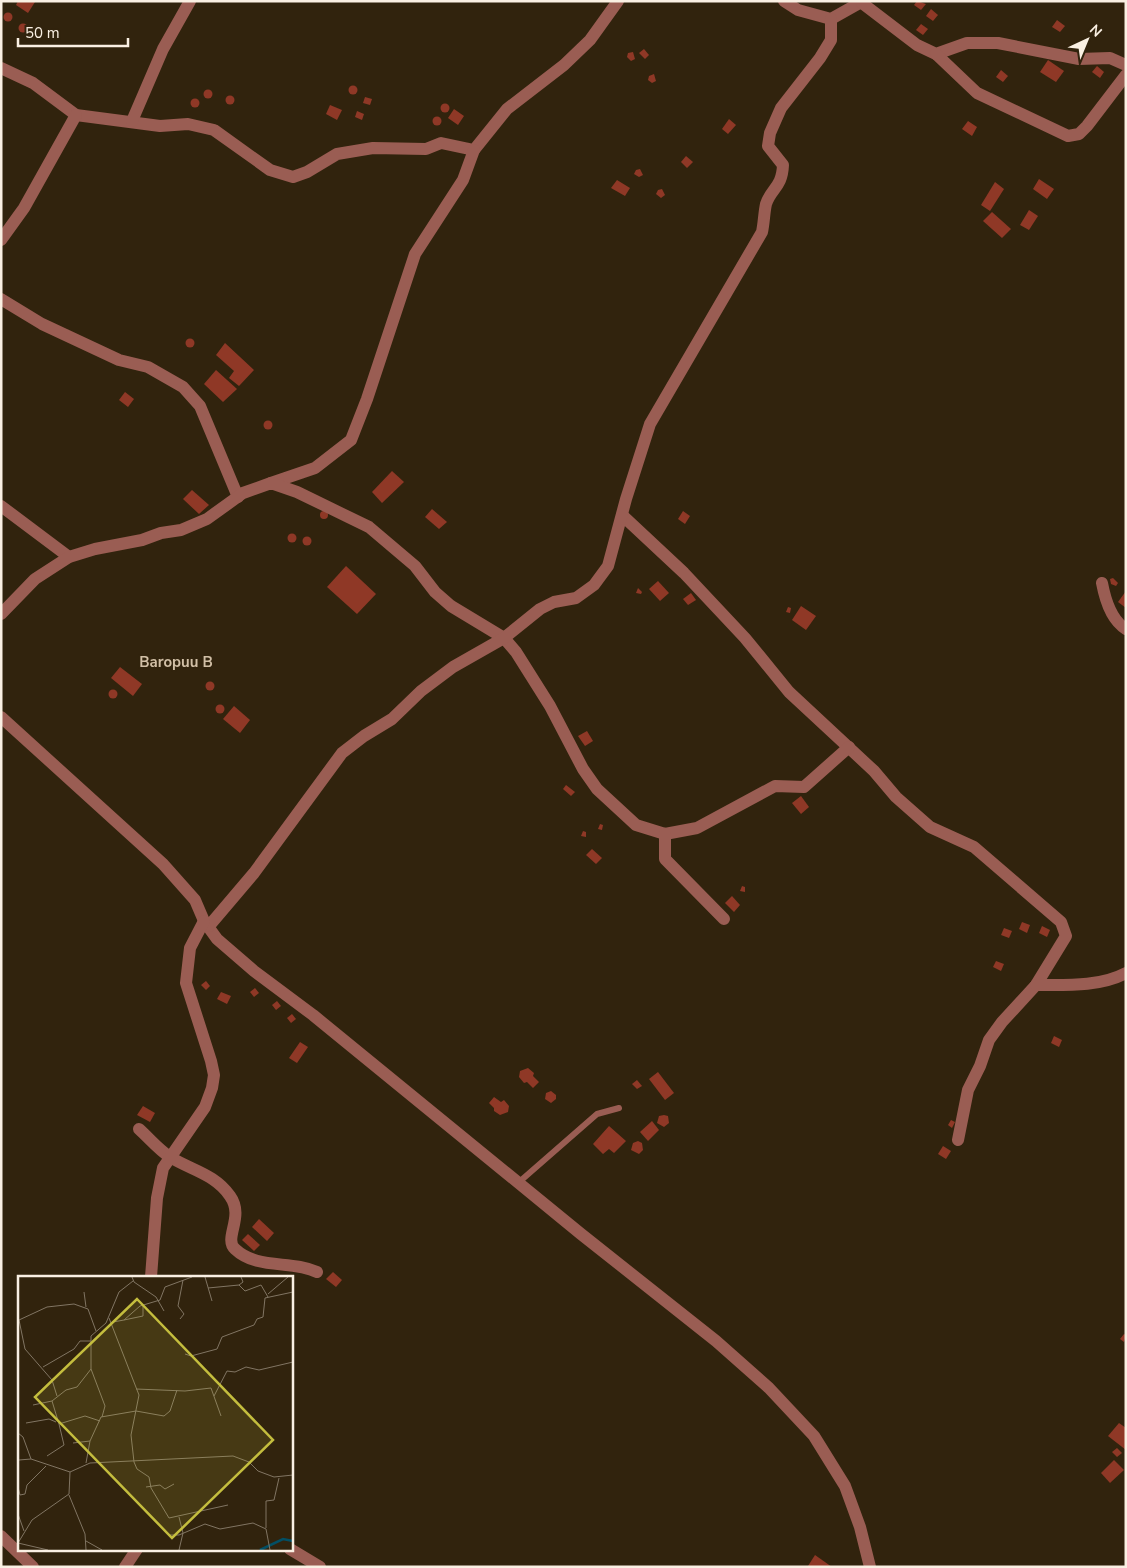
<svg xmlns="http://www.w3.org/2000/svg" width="1127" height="1568" font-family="'Nunito Sans',sans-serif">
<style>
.building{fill:#8f3826}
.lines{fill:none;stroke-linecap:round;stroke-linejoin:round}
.lane{stroke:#9a5d53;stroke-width:6}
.street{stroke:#9a5d53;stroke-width:12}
.labels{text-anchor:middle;stroke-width:4;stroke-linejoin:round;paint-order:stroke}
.quarter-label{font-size:15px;font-weight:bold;fill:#d1bfa6;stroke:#31230d}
.inset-river{fill:none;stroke:#034f64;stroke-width:2.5}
.inset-road{fill:none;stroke:#817563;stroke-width:1}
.view{fill:#c4bd3e;fill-opacity:0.15;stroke:#c4bd3e;stroke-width:2.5}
.inset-edge{fill:none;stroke:#faf0e3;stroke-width:2.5}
</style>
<rect width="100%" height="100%" fill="#31230d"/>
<!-- building -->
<g class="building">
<polygon points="18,1 34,1 35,2 28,13 16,5"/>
<polygon points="917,1 926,4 921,10 914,5"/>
<polygon points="931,9 938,15 933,21 926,16"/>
<circle cx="8" cy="17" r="4.5"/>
<polygon points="1057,20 1065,26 1060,32 1052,27"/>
<circle cx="23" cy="28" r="4.5"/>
<polygon points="921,24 928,29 923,35 916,30"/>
<polygon points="644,49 649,55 645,59 639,53"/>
<polygon points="633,52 635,59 631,61 627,57 628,53"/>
<polygon points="1048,60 1064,71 1056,82 1040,72"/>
<polygon points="1097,66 1104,72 1100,78 1092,72"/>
<polygon points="1001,70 1008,76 1003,82 996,77"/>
<polygon points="654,74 656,81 652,83 648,80 649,76"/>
<circle cx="353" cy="90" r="4.5"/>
<circle cx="208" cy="94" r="4.5"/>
<circle cx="230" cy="100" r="4.5"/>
<polygon points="365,97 372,99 370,105 363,103"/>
<circle cx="195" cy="103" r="4.5"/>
<circle cx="445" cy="108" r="4.5"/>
<polygon points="330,105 342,110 337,120 326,114"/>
<polygon points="454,109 464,116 458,125 448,118"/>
<polygon points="357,111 364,114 362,120 355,117"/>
<circle cx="437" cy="121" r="4.5"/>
<polygon points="729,119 736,125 728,134 722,129"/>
<polygon points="968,121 977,127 972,136 962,129"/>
<polygon points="686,156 693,162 687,168 681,162"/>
<polygon points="640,169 643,175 639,177 634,174 636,170"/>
<polygon points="1039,179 1054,189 1047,199 1033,189"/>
<polygon points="617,180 630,188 625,196 611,188"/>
<polygon points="995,182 1004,189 990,211 981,205"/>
<polygon points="662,189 665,195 661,198 656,194 658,190"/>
<polygon points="1029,210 1038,216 1029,230 1020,225"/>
<polygon points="992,212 1011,229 1002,238 983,221"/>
<circle cx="190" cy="343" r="4.5"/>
<polygon points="225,343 254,370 239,386 229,378 234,371 216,355"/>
<polygon points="216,370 237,389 223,402 204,384"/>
<polygon points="125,392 134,399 128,407 119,400"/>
<circle cx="268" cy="425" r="4.5"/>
<polygon points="392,471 404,482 382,503 372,492"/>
<polygon points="192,490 209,505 199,514 183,499"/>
<polygon points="432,509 447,522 439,529 425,517"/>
<circle cx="324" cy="515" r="4"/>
<polygon points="683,511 690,516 685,524 678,519"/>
<circle cx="292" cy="538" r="4.5"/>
<circle cx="307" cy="541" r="4.5"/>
<polygon points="346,566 376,594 357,614 327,587"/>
<polygon points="1113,578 1118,583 1116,586 1111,584 1110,579"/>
<polygon points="658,581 669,593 660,601 649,589"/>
<polygon points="638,588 642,592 641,594 636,593"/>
<polygon points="1126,591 1126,608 1118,602"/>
<polygon points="691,593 696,600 688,605 683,599"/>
<polygon points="801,606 816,616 806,630 792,620"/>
<polygon points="788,607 791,608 790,613 786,612"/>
<polygon points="120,667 142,684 133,696 111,678"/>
<circle cx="210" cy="686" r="4.5"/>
<circle cx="113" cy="694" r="4.5"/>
<circle cx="220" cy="709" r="4.5"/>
<polygon points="234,706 250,720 240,733 223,719"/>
<polygon points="587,731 593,741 585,746 578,736"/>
<polygon points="566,785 575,792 571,796 563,789"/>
<polygon points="801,796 809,807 801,814 792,803"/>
<polygon points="600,824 603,825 602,830 598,829"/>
<polygon points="583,831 586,832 586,837 581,836"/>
<polygon points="592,849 602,858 596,864 586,855"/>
<polygon points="742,886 745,887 745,892 740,891"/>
<polygon points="732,896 740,905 734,912 725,903"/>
<polygon points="1022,922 1030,925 1027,933 1019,929"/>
<polygon points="1042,926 1050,930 1047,937 1039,933"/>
<polygon points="1004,928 1012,931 1009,938 1001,935"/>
<polygon points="996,961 1004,964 1001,971 993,967"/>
<polygon points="206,981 210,986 206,990 201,985"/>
<polygon points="255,988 259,993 254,997 250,992"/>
<polygon points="221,992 231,996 227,1004 217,999"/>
<polygon points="277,1001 281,1006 276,1010 272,1005"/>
<polygon points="292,1014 296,1019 291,1023 287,1018"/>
<polygon points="1054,1036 1062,1040 1059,1047 1051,1043"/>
<polygon points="300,1042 308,1047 297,1063 289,1058"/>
<polygon points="528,1068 534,1073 533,1076 539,1082 533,1088 527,1082 524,1083 519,1077 520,1071"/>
<polygon points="658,1072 674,1093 665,1100 649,1079"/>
<polygon points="637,1080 642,1086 637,1089 632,1084"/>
<polygon points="551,1091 556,1095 556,1099 551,1103 545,1099 546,1093"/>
<polygon points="494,1097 501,1102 504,1100 509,1106 508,1112 500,1115 494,1111 494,1108 489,1103"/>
<polygon points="143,1106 155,1113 150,1122 137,1115"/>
<polygon points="664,1115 668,1116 669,1123 664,1127 657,1123 659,1116"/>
<polygon points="951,1120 955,1122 952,1128 948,1125"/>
<polygon points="652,1121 659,1130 648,1141 640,1132"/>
<polygon points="609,1126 626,1141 614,1153 609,1149 603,1154 593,1144"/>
<polygon points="638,1141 642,1143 643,1150 639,1154 631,1150 633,1143"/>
<polygon points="943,1146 951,1151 946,1159 938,1154"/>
<polygon points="259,1219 274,1233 267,1241 252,1227"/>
<polygon points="248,1234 260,1245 254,1251 242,1240"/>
<polygon points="333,1272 342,1280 336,1287 326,1279"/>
<polygon points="1124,1334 1126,1335 1124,1342 1120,1339"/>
<polygon points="1119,1423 1126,1428 1126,1450 1108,1436"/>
<polygon points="1117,1448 1122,1453 1117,1457 1112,1452"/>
<polygon points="1114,1460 1124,1470 1110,1483 1101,1473"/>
<polygon points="815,1555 832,1567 808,1566"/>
</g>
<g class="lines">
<!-- lane -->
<polyline class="lane" points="518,1183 597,1114 619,1108"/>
<!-- street -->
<g class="street">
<polyline points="784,1 798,10 831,19 863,1"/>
<polyline points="862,3 917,45 936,54 967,43 998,43 1079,59 1110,58 1126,65"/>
<polyline points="936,54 977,93 1068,136 1079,134 1087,126 1126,75"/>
<polyline points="1,68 33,83 76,115 160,126 188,124 214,130 270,170 293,177 307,172 337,154 373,148 426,149 441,143 474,150 507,109 564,65 590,40 618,1"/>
<polyline points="132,121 163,49 190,1"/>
<polyline points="1,240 24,208 76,115"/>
<polyline points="1,299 42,324 119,360 148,367 183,387 200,406 238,497"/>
<polyline points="271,483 315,468 351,440 367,399 415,254 463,180 474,150"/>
<polyline points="1,506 69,557"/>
<polyline points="623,516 684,573 745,638 789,692 874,771 896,797 930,827 974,847 1061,922 1066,936 1036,985 1002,1022 989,1040 980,1066 968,1090 958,1140"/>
<path d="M1102 583C1105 599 1111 620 1126 629"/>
<polyline points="1,614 35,579 69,557 95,549 142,540 161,533 181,530 207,519 243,493 271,483 297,492 369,527 415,566 435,592 451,606 504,638 516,652 550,706 583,769 597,789 636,825 665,834 697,828 775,786 804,787 849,747"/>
<polyline points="1,717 163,864 195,900 204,921 217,939 254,971 313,1015 581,1234 716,1341 769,1388 814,1436 845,1486 860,1527 870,1567"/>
<polyline points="665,834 665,859 724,919"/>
<path d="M209 926 254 873 342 753 364 736 392 719 421 691 453 667 504 638 540 609 554 602 576 598 594 585 608 566 626 499 650 424 762 232C764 223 764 213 766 204 771 188 782 188 783 165L768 146 770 133 781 108 820 58 831 40V19"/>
<path d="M1036 985C1065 985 1100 987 1126 973"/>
<path d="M139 1129C149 1138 159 1150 170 1157 191 1170 215 1174 230 1196 245 1217 223 1238 235 1249 257 1270 291 1260 317 1272"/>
<polyline points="151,1277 157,1198 163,1168 205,1107 212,1088 214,1075 211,1061 186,983 190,948 204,921"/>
<polyline points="1,1536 33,1567"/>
<polyline points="290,1549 320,1567"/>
<polyline points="125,1567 137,1549"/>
</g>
</g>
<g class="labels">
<!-- quarter labels -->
<g class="quarter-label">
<text x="176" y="667">Baropuu B</text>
</g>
</g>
<!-- overview -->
<g transform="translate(18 1276)">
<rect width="275" height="275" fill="#31230d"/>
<path class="inset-river" d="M242 274 265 263 275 265"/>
<path class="inset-road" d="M114 1 116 6 138 21 146 35M187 1 194 25M221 9 227 15 243 9 250 21M190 12 221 9 225 6 223 1M66 16 68 31M250 18 270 1M91 42 121 119 113 159 116 186M162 43 166 38 160 30 165 4M106 44 125 40V29M95 46 106 44 122 30 142 24 147 11 174 1M167 78 173 80 199 73 204 61 236 49 239 43 245 41 247 22 275 16M25 91 56 73 62 65H73M73 93 87 130 84 141M118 113 167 115 193 112 203 140M39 120 34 104 7 73 1 44 29 31 56 28 70 33 78 55M196 120 209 95 217 96 228 91 241 94 275 86M34 125 41 148 67 140 82 145M15 129 34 125 48 114 59 111 73 93V60L88 47 101 16 115 5M8 147 31 143 38 146M0 157 5 161 13 183M55 167 72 165M29 180 46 169 41 148M1 184 13 183 52 196M116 186 119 193 131 201 133 212 151 242 210 229M68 187 72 165 83 141 118 135 146 140 152 135 159 114M0 211 2 219 7 218 9 209 28 190M128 211 142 209 147 213 156 208M51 219 67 258 68 274M0 238 6 255M248 252V225L256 224 261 202M150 259H161L187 248 202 253 235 247 248 253 252 274M68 265 84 274M0 267 14 244 51 218 52 196 72 187 215 180 231 186 240 195 256 201 275 199M0 267 30 274M161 274 165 257 161 241"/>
<path class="view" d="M119 23 255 164 154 262 17 121Z"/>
<rect width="275" height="275" class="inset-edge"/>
</g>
<!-- border -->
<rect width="1127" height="1568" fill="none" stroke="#faf0e3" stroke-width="5"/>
<!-- north arrow -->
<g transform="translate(1087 40) rotate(44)" stroke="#31230d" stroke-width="4" paint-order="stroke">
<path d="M0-4L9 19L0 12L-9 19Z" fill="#faf0e3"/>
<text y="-8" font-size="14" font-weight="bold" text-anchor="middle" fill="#faf0e3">N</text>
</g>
<!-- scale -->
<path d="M18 38v8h110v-8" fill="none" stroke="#faf0e3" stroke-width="2.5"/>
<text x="25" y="38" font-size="15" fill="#faf0e3" stroke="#31230d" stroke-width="4" paint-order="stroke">50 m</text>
</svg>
